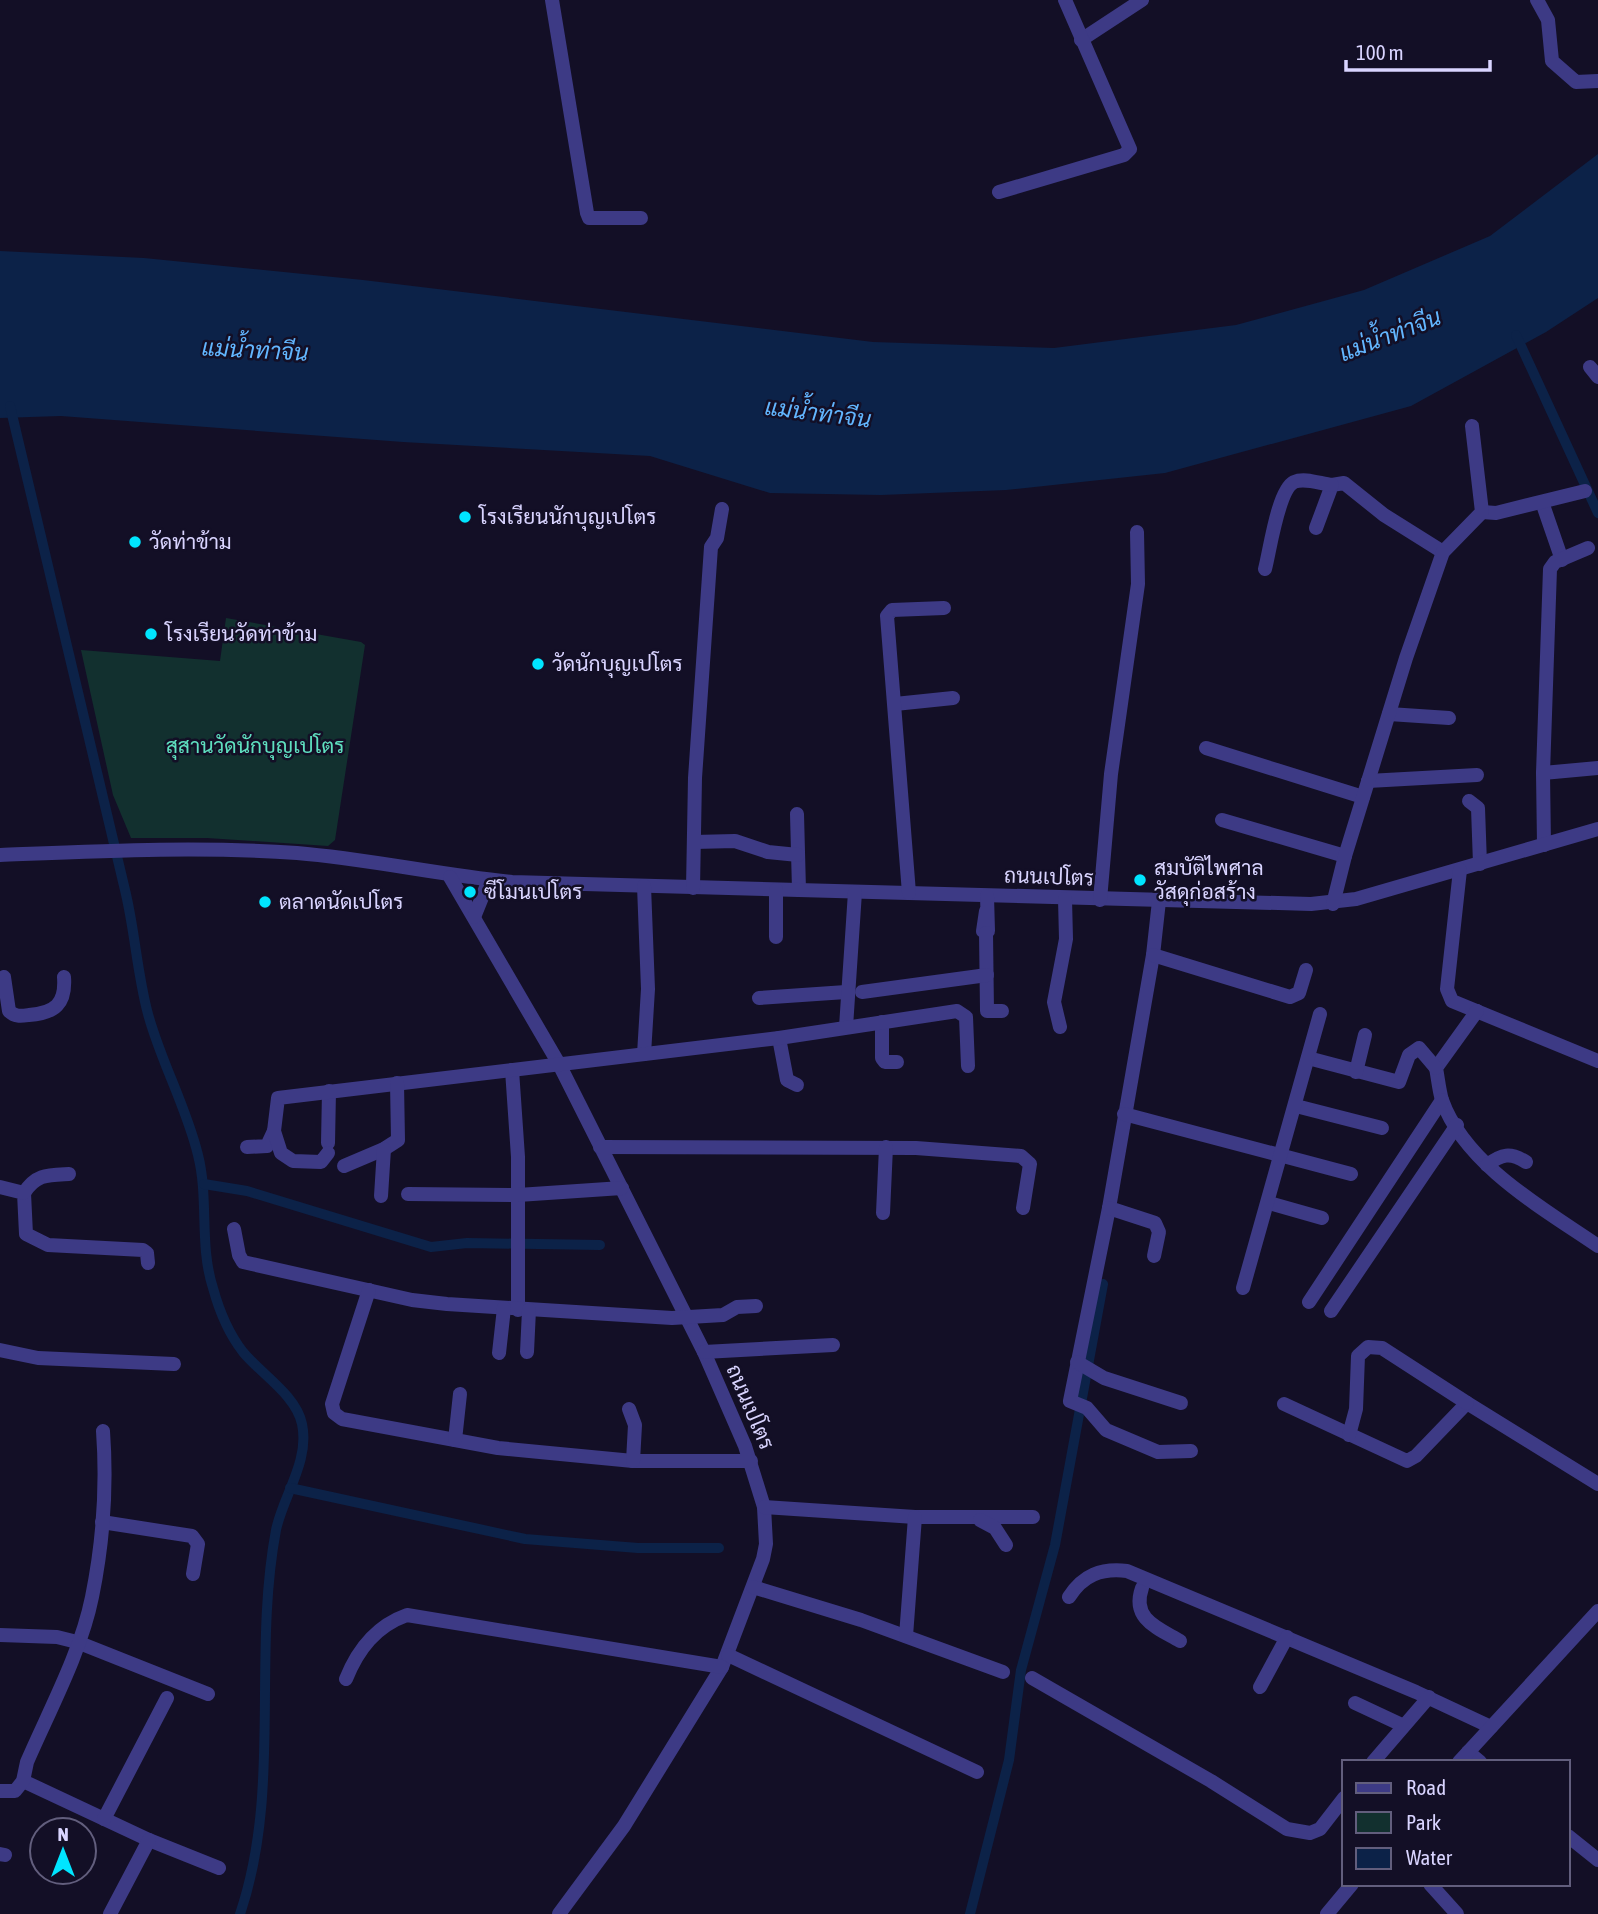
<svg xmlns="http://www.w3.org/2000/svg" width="1598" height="1914" font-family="'Asap Condensed',Sarabun,sans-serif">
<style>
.green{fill:#12302f}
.water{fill:#0c2248}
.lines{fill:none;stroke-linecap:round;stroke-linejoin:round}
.canal{stroke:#0c2248;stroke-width:10}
.minor{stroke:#3d3a85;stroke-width:14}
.poi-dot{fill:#00e5ff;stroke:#130f26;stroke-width:2.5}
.labels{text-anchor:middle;stroke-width:5;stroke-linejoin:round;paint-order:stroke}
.poi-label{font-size:21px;fill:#d9d4ff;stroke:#130f26;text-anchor:start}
.park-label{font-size:21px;fill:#5fe0c0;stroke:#130f26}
.street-label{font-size:21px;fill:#d9d4ff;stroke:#130f26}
.water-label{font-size:23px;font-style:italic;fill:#62b6ff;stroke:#130f26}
</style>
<rect width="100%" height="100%" fill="#130f26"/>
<!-- green -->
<polygon class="green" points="226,618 361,642 365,645 335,840 328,846 207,838 131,838 113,795 81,650 220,661"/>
<!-- water -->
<polygon class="water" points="1598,154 1598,298 1546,332 1411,406 1165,473 1006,490 881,495 770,493 650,456 403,442 61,416 0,418 0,251 144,258 363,280 873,342 1054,348 1236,325 1364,290 1490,236"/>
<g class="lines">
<!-- canal -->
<g class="canal">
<polyline points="1516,335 1598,513"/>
<path d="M10 406C47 567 87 728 125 890 135 931 137 973 148 1014 161 1062 186 1106 198 1155 209 1198 199 1245 213 1288 219 1310 229 1334 243 1352 261 1374 296 1395 302 1424 310 1461 283 1496 276 1530 252 1658 282 1790 240 1914"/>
<polyline points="204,1184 247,1191 431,1247 467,1243 600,1245"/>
<polyline points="290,1488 525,1539 638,1548 719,1548"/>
<polyline points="970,1914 1009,1760 1021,1670 1055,1545 1103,1284"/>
</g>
<!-- minor -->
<g class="minor">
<polyline points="552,0 587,213 589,218 641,218"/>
<polyline points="1537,0 1548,20 1552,61 1576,82 1598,81"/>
<polyline points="1081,40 1142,0"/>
<polyline points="999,192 1124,155 1130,149 1065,0"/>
<polyline points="1590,367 1598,377"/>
<polyline points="1542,502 1562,560"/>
<polyline points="1482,512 1496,513 1585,491"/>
<polyline points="1316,528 1332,485 1344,483 1384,515 1443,552"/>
<path d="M1265 569C1270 550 1278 490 1294 482 1305 477 1321 484 1332 485"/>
<polyline points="895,704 953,698"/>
<polyline points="1389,714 1449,718"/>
<polyline points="1206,748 1363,797"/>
<polyline points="1543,773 1598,768"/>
<polyline points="1368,781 1477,775"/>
<polyline points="1469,801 1478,808 1480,864"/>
<polyline points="797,814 799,890"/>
<polyline points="1222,820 1345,856"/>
<polyline points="694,842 735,841 768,852 798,855"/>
<polyline points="1544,845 1543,773 1550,569 1555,562 1588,548"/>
<path d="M0 855C99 851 198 846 297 853 369 859 440 875 512 882L1311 904 1356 899 1598 829"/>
<polyline points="1460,870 1447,989 1452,1001 1598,1061"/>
<polyline points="450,877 559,1064 704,1352 745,1446 764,1507 766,1544 763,1559 722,1667 624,1826 559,1914"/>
<polyline points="693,888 695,778 711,547 717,538 722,509"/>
<polyline points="909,893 887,616 892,610 944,608"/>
<polyline points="1100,900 1111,774 1138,584 1137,532"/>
<polyline points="1159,901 1153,955 1109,1208 1070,1401 1087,1408 1106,1430 1158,1452 1191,1451"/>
<polyline points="1333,904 1345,856 1406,658 1443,552 1482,512 1472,426"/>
<polyline points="986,911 983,931 986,933 988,931 987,896"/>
<polyline points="474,917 489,880"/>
<polyline points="986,933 987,1011 1002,1011"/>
<polyline points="776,937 776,890"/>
<polyline points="1153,955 1290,997 1299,993 1306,970"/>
<path d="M4 977 9 1011C15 1017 21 1016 29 1015 55 1013 66 1004 64 977"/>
<polyline points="862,992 987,975"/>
<polyline points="759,998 846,992"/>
<path d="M1477 1011 1436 1068C1438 1078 1439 1090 1442 1100 1465 1165 1544 1209 1598 1246"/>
<polyline points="882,1022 882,1058 885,1062 897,1062"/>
<polyline points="846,1027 855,892"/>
<polyline points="1060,1027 1054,1002 1066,939 1065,899"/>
<polyline points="779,1038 787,1080 797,1085"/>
<polyline points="644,1054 648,989 644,886"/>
<polyline points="1308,1058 1399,1082 1409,1055 1419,1048 1436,1068"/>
<polyline points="512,1070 518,1157 518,1310"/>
<polyline points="1356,1072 1365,1035"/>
<polyline points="1296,1106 1382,1128"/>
<polyline points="1124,1114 1351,1174"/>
<polyline points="328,1143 329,1091"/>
<polyline points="247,1147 267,1146 274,1131"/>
<polyline points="600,1147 916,1148 1021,1156 1030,1164 1023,1208"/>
<polyline points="328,1153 321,1162 293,1161 281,1153 274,1131 278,1098 779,1038 957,1011 966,1017 968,1066"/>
<path d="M1487 1165C1502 1154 1510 1152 1526 1162"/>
<polyline points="344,1166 384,1149 398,1140 397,1083"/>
<polyline points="0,1187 24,1193 26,1234 48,1245 143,1250 147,1253 148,1263"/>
<path d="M24 1193C36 1174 48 1175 69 1174"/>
<polyline points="408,1194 518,1195 622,1188"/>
<polyline points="381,1196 384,1149"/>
<polyline points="1269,1203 1322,1218"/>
<polyline points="1109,1208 1155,1223 1159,1232 1154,1256"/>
<polyline points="883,1213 886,1147"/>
<polyline points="234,1229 239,1255 243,1262 412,1300 447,1304 672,1318 723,1315 737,1307 756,1306"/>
<polyline points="1243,1288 1320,1014"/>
<polyline points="369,1290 332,1404 334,1413 342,1419 498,1448 633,1461 751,1461"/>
<polyline points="1309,1302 1442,1100"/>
<polyline points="1331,1311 1457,1125"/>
<polyline points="0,1350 38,1358 174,1364"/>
<polyline points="527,1352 529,1310"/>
<polyline points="704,1352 833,1345"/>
<polyline points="499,1353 504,1308"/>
<polyline points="1077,1362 1104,1378 1181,1403"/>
<polyline points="1284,1404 1407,1461 1416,1456 1467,1403 1598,1484"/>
<polyline points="629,1409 635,1425 633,1461"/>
<polyline points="1349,1435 1356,1409 1358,1356 1368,1347 1382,1348 1467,1403"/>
<polyline points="455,1440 460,1394"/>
<polyline points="764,1507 915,1517 1033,1517"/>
<polyline points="980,1520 995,1528 1006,1545"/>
<polyline points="102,1522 192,1536 198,1544 193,1574"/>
<polyline points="753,1587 861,1620 1003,1672"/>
<path d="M1142 1588C1131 1619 1158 1628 1180 1641"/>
<path d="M1069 1597C1083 1575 1101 1568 1127 1571L1416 1692 1491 1727"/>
<polyline points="0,1635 57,1637 77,1642 208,1694"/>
<polyline points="906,1636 915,1517"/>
<polyline points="728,1655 977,1772"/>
<polyline points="1032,1678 1211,1781 1287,1829 1310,1833 1320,1829 1344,1798"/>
<path d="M346 1679C358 1649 376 1626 407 1615L722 1667"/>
<polyline points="1260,1687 1287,1637"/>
<polyline points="1355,1703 1402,1725"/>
<polyline points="1468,1752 1480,1762"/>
<polyline points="1373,1762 1429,1697"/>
<polyline points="1459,1762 1598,1611"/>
<polyline points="23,1781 149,1840 219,1868"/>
<path d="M0 1791H15L23 1781 27 1762C49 1711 81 1652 92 1597 103 1543 107 1486 103 1431"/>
<polyline points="104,1819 167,1698"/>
<polyline points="1568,1836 1598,1860"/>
<polyline points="0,1854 5,1855"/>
<polyline points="1430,1884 1457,1914"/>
<polyline points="110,1914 149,1840"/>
<polyline points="1327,1914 1352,1884"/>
</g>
</g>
<!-- markers -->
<g class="poi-dot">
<circle cx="465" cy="517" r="7"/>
<circle cx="135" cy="542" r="7"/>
<circle cx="151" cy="634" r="7"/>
<circle cx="538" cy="664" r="7"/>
<circle cx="1140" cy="880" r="7"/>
<circle cx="470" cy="892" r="7"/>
<circle cx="265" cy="902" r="7"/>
</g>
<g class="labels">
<!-- poi labels -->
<g class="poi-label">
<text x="479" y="524">โรงเรียนนักบุญเปโตร</text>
<text x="149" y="549">วัดท่าข้าม</text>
<text x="165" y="641">โรงเรียนวัดท่าข้าม</text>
<text x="552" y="671">วัดนักบุญเปโตร</text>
<text x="1154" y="875">สมบัติไพศาล<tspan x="1154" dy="24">วัสดุก่อสร้าง</tspan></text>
<text x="484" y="899">ซีโมนเปโตร</text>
<text x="279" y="909">ตลาดนัดเปโตร</text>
</g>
<!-- park labels -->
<g class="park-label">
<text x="255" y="753">สุสานวัดนักบุญเปโตร</text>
</g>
<!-- street labels -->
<g class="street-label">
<text transform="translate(1049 877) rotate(2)" y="7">ถนนเปโตร</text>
<text transform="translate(750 1407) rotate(67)" y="7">ถนนเปโตร</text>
</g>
<!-- water labels -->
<g class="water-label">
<text transform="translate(1390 335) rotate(-21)" y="8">แม่น้ำท่าจีน</text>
<text transform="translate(255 350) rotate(3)" y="8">แม่น้ำท่าจีน</text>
<text transform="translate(818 413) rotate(7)" y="8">แม่น้ำท่าจีน</text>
</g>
</g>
<!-- legend -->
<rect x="1342" y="1760" width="228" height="126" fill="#130f26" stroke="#625e7d" stroke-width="2"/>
<rect x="1356" y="1783" width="35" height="10" fill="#3d3a85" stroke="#625e7d" stroke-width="2"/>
<text x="1406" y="1795" font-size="21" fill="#d9d4ff">Road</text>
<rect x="1356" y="1812" width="35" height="21" fill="#12302f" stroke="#625e7d" stroke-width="2"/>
<text x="1406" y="1830" font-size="21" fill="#d9d4ff">Park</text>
<rect x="1356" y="1848" width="35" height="21" fill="#0c2248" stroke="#625e7d" stroke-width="2"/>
<text x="1406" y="1865" font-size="21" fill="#d9d4ff">Water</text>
<!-- north arrow -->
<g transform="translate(63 1851)"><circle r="33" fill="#130f26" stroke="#625e7d" stroke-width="2"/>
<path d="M0-5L12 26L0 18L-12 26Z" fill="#00e5ff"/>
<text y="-10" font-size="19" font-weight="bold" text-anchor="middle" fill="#d9d4ff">N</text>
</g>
<!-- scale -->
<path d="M1346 60v10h144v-10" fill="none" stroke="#d9d4ff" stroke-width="3.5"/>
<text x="1356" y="60" font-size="21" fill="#d9d4ff" stroke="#130f26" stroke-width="5" paint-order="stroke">100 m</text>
</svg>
